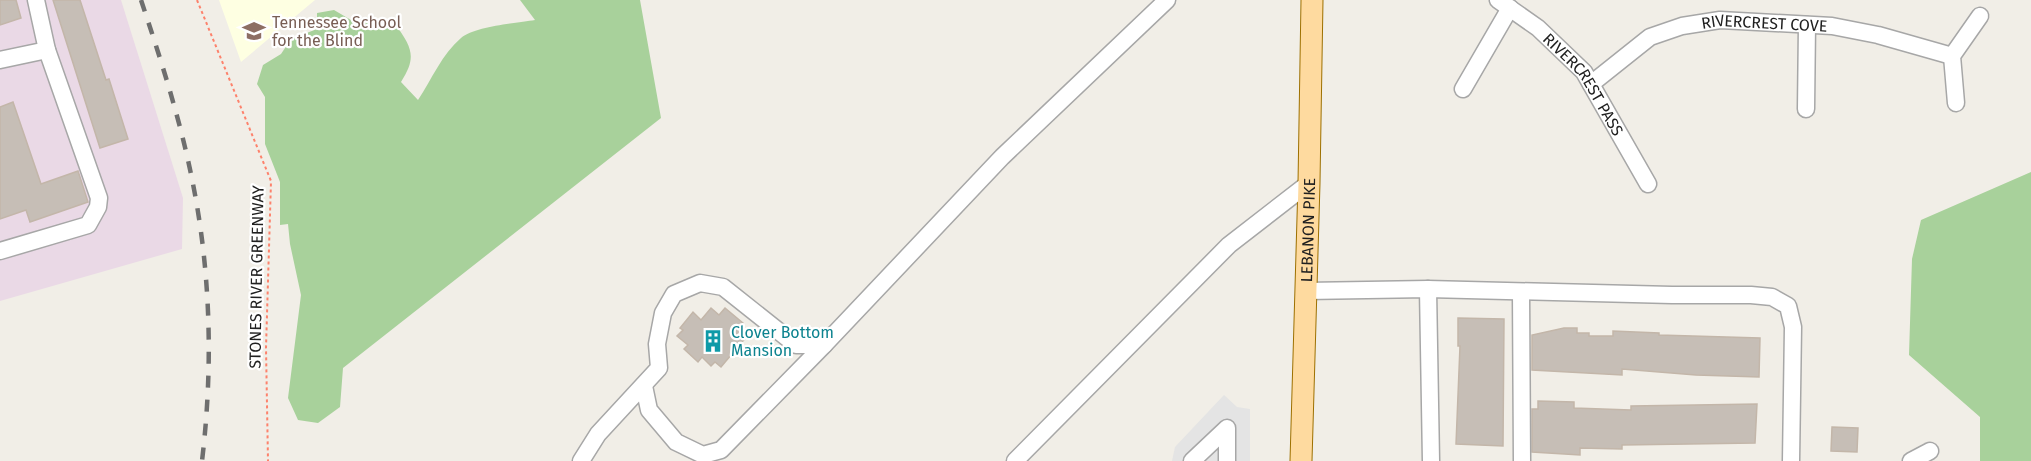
<svg xmlns="http://www.w3.org/2000/svg" width="2031" height="461" font-family="'Fira Sans',sans-serif">
<style>
.industrial{fill:#ead9e6}
.education{fill:#feffe2}
.forest{fill:#a8d19b}
.parking{fill:#e4e4e4}
.building{fill:#c6beb6;stroke:#c3b6a9;stroke-width:1.5}
.lines{fill:none;stroke-linecap:round;stroke-linejoin:round}
.minor-casing{stroke:#a7a7a7;stroke-width:19}
.major-casing{stroke:#9d7000;stroke-width:23}
.path{stroke:#fd826c;stroke-width:2;stroke-dasharray:3 3;stroke-linecap:butt}
.minor{stroke:#fff;stroke-width:16}
.major{stroke:#feda9f;stroke-width:21}
.rail{stroke:#6e6e6e;stroke-width:4.5;stroke-dasharray:12 12;stroke-linecap:butt}
.labels{text-anchor:middle;stroke-width:4.5;stroke-linejoin:round;paint-order:stroke}
.education-label{font-size:16px;fill:#785e54;stroke:#fff;text-anchor:start}
.street-label{font-size:16px;fill:#202020;stroke:#fff}
.culture-label{font-size:16px;fill:#0d838f;stroke:#fff;text-anchor:start}
</style>
<rect width="100%" height="100%" fill="#f1eee7"/>
<!-- industrial -->
<polygon class="industrial" points="0,0 121,0 183,198 182,249 0,301"/>
<!-- education -->
<polygon class="education" points="219,0 315,0 241,62"/>
<!-- forest -->
<g class="forest">
<path d="M520 0H640L661 118 343 368 340 407 318 423 298 420 288 398 301 295 290 244 288 224 280 225V182L265 144V97L257 84 263 65 281 54 291 39 317 29V13L334 10 351 20 370 17 396 25C412 48 417 57 401 82L418 100C432 79 442 54 461 38 475 26 517 23 535 20Z"/>
<polygon points="2031,172 2031,461 1980,461 1980,417 1909,355 1912,259 1921,220"/>
</g>
<!-- parking -->
<polygon class="parking" points="1224,395 1237,407 1250,409 1250,461 1172,461 1175,447"/>
<!-- building -->
<g class="building">
<polygon points="0,0 16,0 21,18 0,25"/>
<polygon points="53,0 80,0 106,80 109,79 128,139 100,148"/>
<polygon points="13,102 41,184 78,171 88,202 30,222 26,210 0,219 0,107"/>
<polygon points="711,308 719,315 725,308 743,323 738,329 747,336 721,367 715,362 711,366 702,357 698,362 684,349 688,345 677,336 683,330 680,328 693,312 701,320"/>
<polygon points="1458,318 1504,319 1503,446 1456,444 1460,346 1458,346"/>
<polygon points="1564,328 1577,328 1577,333 1589,333 1589,336 1613,336 1613,331 1659,333 1659,335 1760,338 1759,377 1696,375 1622,369 1622,375 1532,370 1532,335"/>
<polygon points="1538,401 1574,402 1574,408 1631,410 1631,406 1757,404 1755,443 1622,445 1622,449 1580,448 1580,455 1532,452 1532,409 1538,409"/>
<polygon points="1832,427 1858,428 1857,452 1831,451"/>
</g>
<g class="lines">
<!-- minor casing -->
<g class="minor-casing">
<g id="minor">
<path id="s1" d="M1498 0 1538 28 1584 72 1648 184"/>
<polyline points="0,60 47,50 36,0"/>
<path id="s2" d="M1591 84 1650 37 1682 26 1720 20 1832 26 1878 35 1952 56"/>
<polyline points="1463,89 1510,8"/>
<polyline points="1956,103 1952,56 1980,16"/>
<polyline points="1806,109 1807,25"/>
<polyline points="0,251 88,225 98,207 99,198 47,50"/>
<polyline points="1428,289 1431,461"/>
<polyline points="1306,291 1428,289 1672,295 1751,295 1772,297 1788,306 1793,327 1791,461"/>
<polyline points="1521,292 1522,461"/>
<polyline points="644,386 649,410 676,442 703,455 721,450 824,345"/>
<polyline points="581,461 598,434 659,368 657,344 663,313 674,294 700,283 723,287 796,345 824,345 1002,157 1167,0"/>
<polyline points="1015,461 1229,245 1309,183"/>
<polyline points="1192,461 1227,428 1227,461"/>
<polyline points="1911,461 1930,451"/>
</g>
</g>
<!-- major casing -->
<g class="major-casing">
<g id="major">
<path id="s3" d="M1301 461 1309 183 1312 0"/>
</g>
</g>
<!-- path -->
<polyline class="path" points="197,0 271,181 266,348 268,461"/>
<!-- minor -->
<use href="#minor" class="minor"/>
<!-- major -->
<use href="#major" class="major"/>
<!-- rail -->
<path class="rail" d="M141 0C161 60 181 122 193 184 211 275 213 369 202 461"/>
</g>
<!-- icons -->
<defs>
<g id="school-bare" transform="scale(1.8)"><path d="M0-5L7-2L0 1L-7-2ZM-4 1L0 2.5L4 1V4Q0 6-4 4Z" fill="#8d6e63" stroke="#fff" stroke-width="2.5" paint-order="stroke"/></g>
<g id="building-bare" transform="scale(1.8)"><path d="M-4-6H4V6H1V3H-1V6H-4ZM-2.5-4.3h1.7v1.8h-1.7ZM.8-4.3h1.7v1.8H.8ZM-2.5-1h1.7V.8h-1.7ZM.8-1h1.7V.8H.8Z" fill="#0f9aa8" stroke="#fff" stroke-width="2.5" paint-order="stroke"/></g>
</defs>
<g fill-rule="evenodd">
<use href="#school-bare" x="254" y="31"/>
<use href="#building-bare" x="713" y="341"/>
</g>
<g class="labels">
<!-- education labels -->
<g class="education-label">
<text x="272" y="28">Tennessee School<tspan x="272" dy="18">for the Blind</tspan></text>
</g>
<!-- street labels -->
<g class="street-label">
<text dy="6" stroke="none"><textPath href="#s2" startOffset="192">RIVERCREST COVE</textPath></text>
<text dy="6" stroke="none"><textPath href="#s1" startOffset="122">RIVERCREST PASS</textPath></text>
<text dy="6" stroke="none"><textPath href="#s3" startOffset="231">LEBANON PIKE</textPath></text>
<text transform="translate(256 277) rotate(-89)" y="6">STONES RIVER GREENWAY</text>
</g>
<!-- culture labels -->
<g class="culture-label">
<text x="731" y="338">Clover Bottom<tspan x="731" dy="18">Mansion</tspan></text>
</g>
</g>
</svg>
